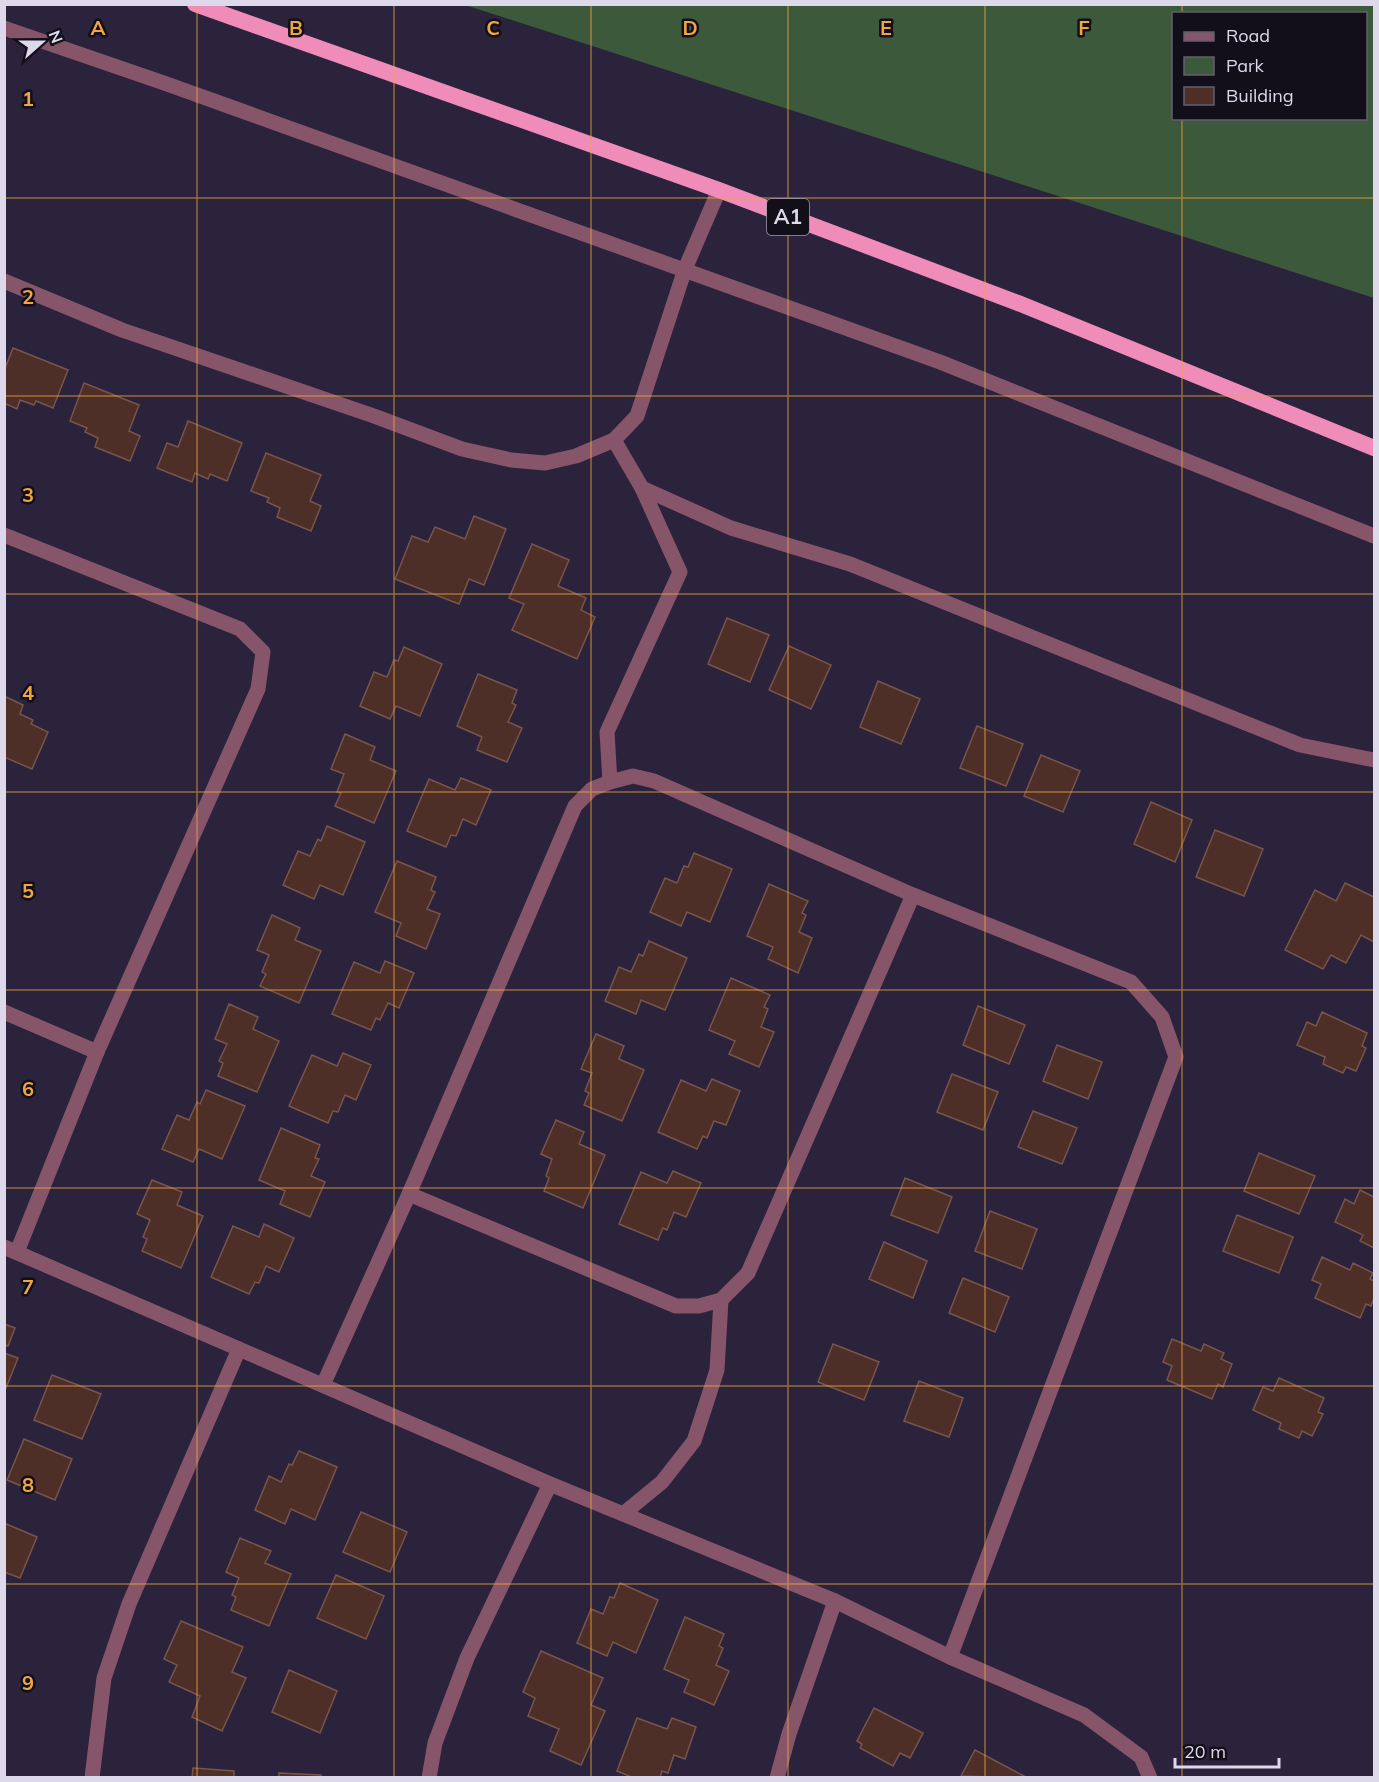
<svg xmlns="http://www.w3.org/2000/svg" width="1379" height="1782" font-family="Mulish,sans-serif">
<style>
.green{fill:#3c5a3b;fill-rule:evenodd}
.building{fill:#4e2f28;stroke:#77554c;stroke-width:1.5}
.lines{fill:none;stroke-linecap:round;stroke-linejoin:round}
.minor{stroke:#86556a;stroke-width:15}
.trunk{stroke:#f08cb9;stroke-width:16}
.grid{fill:none;stroke:#f0a63f;stroke-width:1.5;stroke-opacity:0.55}
.labels{text-anchor:middle;stroke-width:5;stroke-linejoin:round;paint-order:stroke}
.shield{fill:#120e1a;stroke:#a09bac;stroke-width:1.5}
.shield-label{font-size:21px;font-weight:bold;fill:#ddd8ea}
.grid-label{font-size:20px;text-anchor:middle;font-weight:bold;fill:#f0a63f;stroke:#120e1a;stroke-width:5;stroke-linejoin:round;paint-order:stroke}
</style>
<rect width="100%" height="100%" fill="#2b223c"/>
<!-- green -->
<path class="green" d="M465 5H1374V298ZM1174 14H1366V118H1174Z"/>
<!-- building -->
<g class="building">
<polygon points="13,348 68,370 53,408 36,401 34,405 20,400 17,409 4,403 4,371"/>
<polygon points="84,383 139,405 129,431 140,436 130,461 95,447 98,438 85,432 87,428 70,421"/>
<polygon points="188,421 242,443 227,481 210,474 208,479 195,473 192,482 157,468 167,443 178,447"/>
<polygon points="266,453 321,475 310,501 321,506 311,531 277,517 280,508 267,502 269,498 251,491"/>
<polygon points="474,516 506,529 484,585 469,579 459,604 395,579 412,536 428,542 435,527 465,539"/>
<polygon points="532,544 569,560 558,586 586,598 581,610 595,617 577,659 512,630 524,604 509,598"/>
<polygon points="727,618 769,635 750,682 708,664"/>
<polygon points="789,646 831,665 811,709 769,690"/>
<polygon points="404,647 442,664 420,716 396,706 390,719 360,706 374,672 387,677 394,660 398,661"/>
<polygon points="478,674 517,690 512,703 516,705 508,722 522,728 507,762 477,750 482,737 457,726"/>
<polygon points="878,681 920,699 901,744 860,727"/>
<polygon points="4,696 23,705 20,714 33,720 31,724 48,732 32,769 4,757"/>
<polygon points="977,726 1023,744 1006,786 960,768"/>
<polygon points="345,734 375,747 370,760 396,771 374,823 335,806 341,793 337,792 344,774 331,769"/>
<polygon points="1041,755 1080,771 1063,812 1024,796"/>
<polygon points="461,778 491,790 476,825 463,819 456,836 451,835 446,847 407,831 429,779 455,790"/>
<polygon points="1151,802 1192,820 1175,862 1134,844"/>
<polygon points="327,826 365,842 343,895 320,885 314,899 283,885 298,851 310,856 318,839 321,841"/>
<polygon points="1215,830 1263,849 1244,896 1196,877"/>
<polygon points="694,853 732,869 710,922 687,912 681,926 650,912 665,878 677,883 684,866 688,867"/>
<polygon points="397,861 436,877 431,890 435,892 427,909 440,914 426,949 396,936 401,923 375,912"/>
<polygon points="1345,883 1374,897 1374,942 1361,935 1346,963 1331,955 1323,969 1285,950 1315,890 1336,901"/>
<polygon points="769,884 808,901 802,913 806,915 799,932 812,938 798,973 768,959 773,947 747,936"/>
<polygon points="272,915 300,928 295,940 321,951 299,1003 260,986 266,974 262,972 269,955 257,950"/>
<polygon points="649,941 687,958 665,1010 641,1000 636,1014 605,1001 619,967 631,972 639,954 643,956"/>
<polygon points="385,961 414,973 399,1008 388,1003 380,1020 376,1018 371,1030 332,1014 354,962 380,973"/>
<polygon points="731,978 770,995 764,1007 768,1009 761,1027 774,1032 759,1067 729,1054 735,1041 709,1030"/>
<polygon points="229,1004 258,1017 253,1029 279,1041 257,1092 218,1076 223,1063 219,1061 227,1044 215,1039"/>
<polygon points="978,1006 1025,1025 1009,1064 963,1045"/>
<polygon points="1322,1012 1367,1033 1362,1046 1366,1048 1356,1071 1346,1067 1343,1073 1323,1064 1325,1057 1297,1045 1307,1022 1316,1026"/>
<polygon points="596,1034 624,1046 619,1059 644,1070 622,1121 584,1105 589,1093 585,1091 592,1073 581,1069"/>
<polygon points="1057,1045 1102,1062 1088,1099 1043,1081"/>
<polygon points="343,1053 371,1065 356,1100 345,1095 338,1112 333,1111 328,1123 289,1106 312,1055 337,1066"/>
<polygon points="952,1074 998,1092 983,1130 937,1112"/>
<polygon points="712,1079 740,1091 726,1125 714,1121 707,1138 703,1136 697,1149 658,1132 681,1080 706,1091"/>
<polygon points="206,1090 245,1106 222,1159 199,1149 193,1162 162,1149 177,1115 189,1120 197,1102 200,1104"/>
<polygon points="1033,1111 1077,1128 1062,1164 1018,1147"/>
<polygon points="556,1120 584,1132 579,1144 605,1155 583,1208 544,1191 549,1178 546,1176 552,1159 541,1154"/>
<polygon points="281,1128 320,1145 315,1158 319,1159 311,1176 325,1182 310,1217 280,1204 285,1191 259,1180"/>
<polygon points="1259,1153 1315,1176 1299,1214 1244,1191"/>
<polygon points="673,1171 701,1183 686,1217 674,1212 667,1230 663,1228 658,1240 619,1224 641,1172 667,1183"/>
<polygon points="905,1178 952,1197 938,1233 891,1215"/>
<polygon points="152,1180 182,1192 177,1205 203,1216 181,1268 142,1251 147,1239 143,1237 150,1220 137,1214"/>
<polygon points="1360,1190 1374,1197 1374,1248 1360,1241 1363,1235 1335,1222 1345,1199 1354,1204"/>
<polygon points="990,1211 1037,1229 1022,1269 975,1251"/>
<polygon points="1237,1215 1293,1237 1279,1273 1223,1251"/>
<polygon points="264,1224 294,1238 279,1272 266,1266 259,1283 255,1282 249,1294 211,1277 233,1226 259,1237"/>
<polygon points="884,1242 927,1261 913,1298 869,1279"/>
<polygon points="1322,1257 1350,1270 1353,1263 1373,1273 1370,1279 1374,1281 1374,1298 1371,1306 1366,1304 1360,1318 1315,1298 1321,1284 1312,1280"/>
<polygon points="963,1278 1009,1297 995,1332 949,1313"/>
<polygon points="4,1324 15,1328 8,1346 4,1345"/>
<polygon points="1172,1339 1201,1351 1204,1344 1224,1353 1221,1359 1232,1364 1223,1387 1218,1384 1212,1399 1167,1380 1172,1366 1163,1362"/>
<polygon points="833,1344 879,1362 864,1400 818,1382"/>
<polygon points="4,1353 18,1358 4,1393"/>
<polygon points="52,1375 101,1394 82,1439 34,1420"/>
<polygon points="1279,1378 1324,1398 1318,1412 1323,1414 1312,1436 1302,1431 1299,1438 1279,1429 1281,1423 1253,1410 1263,1387 1273,1391"/>
<polygon points="919,1381 963,1398 949,1437 904,1421"/>
<polygon points="24,1439 72,1459 55,1500 7,1480"/>
<polygon points="299,1451 337,1467 315,1520 291,1509 285,1524 255,1510 269,1476 281,1482 289,1464 292,1465"/>
<polygon points="361,1512 407,1532 390,1572 343,1552"/>
<polygon points="4,1523 37,1537 20,1578 4,1572"/>
<polygon points="240,1538 271,1551 265,1563 291,1574 269,1626 231,1610 236,1597 232,1595 239,1578 226,1572"/>
<polygon points="336,1575 384,1596 366,1639 317,1618"/>
<polygon points="620,1583 658,1600 636,1653 613,1642 607,1656 577,1643 591,1609 603,1614 610,1597 614,1598"/>
<polygon points="685,1617 724,1634 719,1646 723,1648 716,1665 729,1671 714,1705 684,1692 689,1680 664,1669"/>
<polygon points="181,1621 243,1647 232,1672 246,1678 222,1731 192,1717 200,1696 169,1682 177,1665 164,1659"/>
<polygon points="541,1651 603,1678 591,1705 605,1711 581,1765 550,1751 559,1729 528,1716 535,1698 523,1692"/>
<polygon points="289,1670 337,1691 320,1733 272,1712"/>
<polygon points="874,1708 923,1733 910,1758 900,1753 893,1766 860,1748 862,1744 857,1741"/>
<polygon points="637,1718 667,1729 672,1718 696,1727 685,1759 674,1755 668,1773 662,1771 660,1778 634,1778 617,1771"/>
<polygon points="975,1750 1024,1776 1023,1778 961,1776"/>
<polygon points="193,1768 234,1771 234,1778 192,1778"/>
<polygon points="279,1773 321,1775 321,1778 279,1778"/>
</g>
<g class="lines">
<!-- minor -->
<g class="minor">
<polyline points="4,28 164,83 940,362 1374,536"/>
<polyline points="4,281 122,330 374,416 462,449 511,460 545,463 576,456 614,440 637,416 685,269 719,190"/>
<polyline points="642,488 731,528 850,564 1300,745 1374,760"/>
<polyline points="4,535 240,629 263,652 258,689 97,1052 17,1252"/>
<polyline points="610,782 607,732 680,572 642,488 614,440"/>
<polyline points="4,1012 97,1052"/>
<polyline points="409,1194 676,1306 699,1306 721,1300 748,1273 913,895"/>
<polyline points="4,1247 550,1484 835,1601 950,1657 1084,1715 1141,1757 1150,1778"/>
<polyline points="323,1385 409,1194 575,806 592,789 610,782 633,776 654,781 913,895 1131,982 1162,1017 1176,1057 950,1657"/>
<polyline points="623,1514 662,1482 694,1441 717,1370 721,1300"/>
<polyline points="92,1778 104,1678 129,1604 239,1349"/>
<polyline points="429,1778 435,1743 467,1658 550,1484"/>
<polyline points="777,1778 789,1734 835,1601"/>
</g>
<!-- trunk -->
<polyline class="trunk" points="195,4 719,190 1018,303 1374,448"/>
</g>
<!-- grid -->
<path class="grid" d="M197 4V1778M394 4V1778M591 4V1778M788 4V1778M985 4V1778M1182 4V14M1182 118V1778M4 198H1374M4 396H1374M4 594H1374M4 792H1374M4 990H1374M4 1188H1374M4 1386H1374M4 1584H1374"/>
<g class="labels">
<!-- shield labels -->
<rect class="shield" x="767" y="199" width="42" height="36" rx="4.5"/>
<g class="shield-label">
<text x="788" y="224">A1</text>
</g>
</g>
<g class="grid-label">
<text x="98" y="35">A</text>
<text x="296" y="35">B</text>
<text x="493" y="35">C</text>
<text x="690" y="35">D</text>
<text x="886" y="35">E</text>
<text x="1084" y="35">F</text>
<text x="28" y="106">1</text>
<text x="28" y="304">2</text>
<text x="28" y="502">3</text>
<text x="28" y="700">4</text>
<text x="28" y="898">5</text>
<text x="28" y="1096">6</text>
<text x="28" y="1294">7</text>
<text x="28" y="1492">8</text>
<text x="28" y="1690">9</text>
</g>
<!-- border -->
<rect width="1379" height="1782" fill="none" stroke="#ddd8ea" stroke-width="12"/>
<!-- legend -->
<rect x="1172" y="12" width="195" height="108" fill="#120e1a" stroke="#635f6d" stroke-width="1.5"/>
<rect x="1184" y="32" width="30" height="9" fill="#86556a" stroke="#635f6d" stroke-width="1.5"/>
<text x="1226" y="42" font-size="18" fill="#ddd8ea">Road</text>
<rect x="1184" y="57" width="30" height="18" fill="#3c5a3b" stroke="#635f6d" stroke-width="1.5"/>
<text x="1226" y="72" font-size="18" fill="#ddd8ea">Park</text>
<rect x="1184" y="87" width="30" height="18" fill="#4e2f28" stroke="#635f6d" stroke-width="1.5"/>
<text x="1226" y="102" font-size="18" fill="#ddd8ea">Building</text>
<!-- north arrow -->
<g transform="translate(42 42) rotate(69)" stroke="#120e1a" stroke-width="4.5" paint-order="stroke">
<path d="M0-4.5L10 22L0 15L-10 22Z" fill="#ddd8ea"/>
<text y="-9" font-size="16" font-weight="bold" text-anchor="middle" fill="#ddd8ea">N</text>
</g>
<!-- scale -->
<path d="M1175 1758v9h104v-9" fill="none" stroke="#ddd8ea" stroke-width="3"/>
<text x="1184" y="1758" font-size="18" fill="#ddd8ea" stroke="#120e1a" stroke-width="4.5" paint-order="stroke">20 m</text>
</svg>
